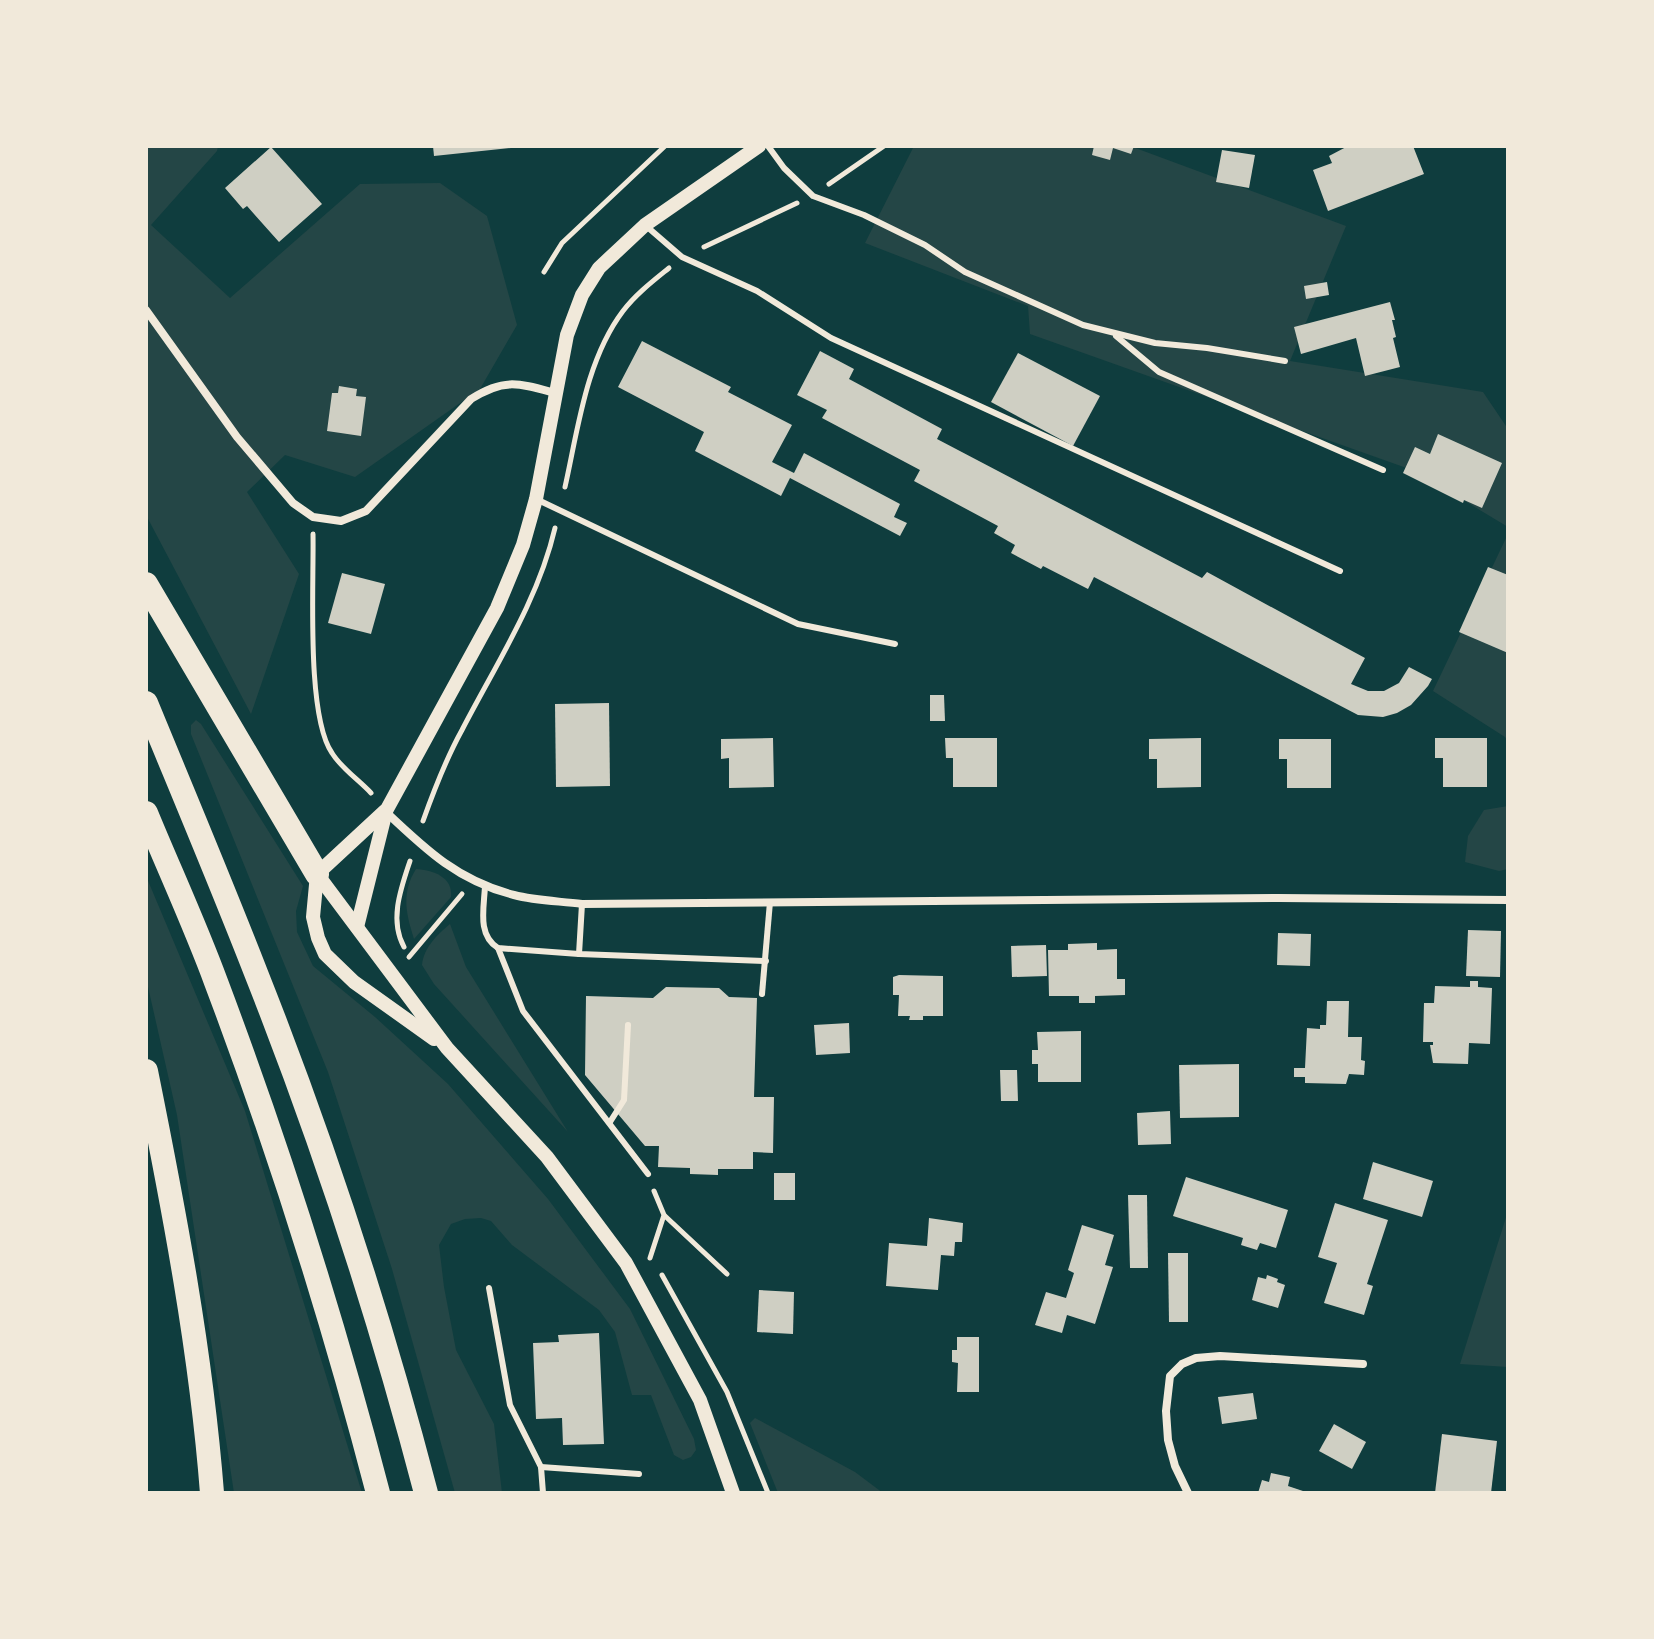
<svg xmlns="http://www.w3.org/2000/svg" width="1654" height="1639" font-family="'Libre Baskerville',serif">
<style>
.green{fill:#244646}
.building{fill:#cfcfc3}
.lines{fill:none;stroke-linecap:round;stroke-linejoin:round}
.path{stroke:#f1e9da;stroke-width:5}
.service{stroke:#f1e9da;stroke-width:6}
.minor{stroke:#f1e9da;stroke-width:8}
.tertiary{stroke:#f1e9da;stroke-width:14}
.motorway{stroke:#f1e9da;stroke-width:24}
</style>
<rect width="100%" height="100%" fill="#0f3d3e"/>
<!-- green -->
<g class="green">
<polygon points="146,146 218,146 217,151 151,225 230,298 360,184 440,183 487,216 517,325 480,389 355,477 285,455 247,492 299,574 251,714 146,515"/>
<polygon points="914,146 1130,146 1346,226 1290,361 1483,392 1508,429 1508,527 1415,471 1030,334 1028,306 865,243"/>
<polygon points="1508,534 1508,742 1505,737 1433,691"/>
<polygon points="196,720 201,724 303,886 296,911 297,932 313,966 375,1017 448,1084 548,1199 630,1309 694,1439 696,1450 691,1457 683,1460 674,1455 651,1395 632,1395 615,1332 599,1310 512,1245 491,1221 481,1218 465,1219 451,1224 439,1245 444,1287 456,1350 494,1424 502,1493 455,1493 392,1269 328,1072 191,734 191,725"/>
<polygon points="1508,806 1508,869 1499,871 1465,862 1468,836 1484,810"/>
<path d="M416 869C433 870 453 877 451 897L414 939C406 914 401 893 416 869Z"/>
<polygon points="146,876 245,1111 362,1493 234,1493 177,1115 146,978"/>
<path d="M450 924 466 967 568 1132 434 984 422 965C424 947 437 935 450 924Z"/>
<polygon points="1508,1211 1508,1367 1460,1364"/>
<polygon points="755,1418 855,1472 883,1493 778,1493 750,1423"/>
</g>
<!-- building -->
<g class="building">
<polygon points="433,146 511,146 511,148 434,156"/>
<polygon points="1094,146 1134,146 1131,154 1113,148 1110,160 1092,155"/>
<polygon points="1348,146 1349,148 1413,146 1424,174 1328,211 1313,170 1332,163 1329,156"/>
<polygon points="271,147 322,204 279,242 247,206 243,209 225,188"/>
<polygon points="1222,150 1255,155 1249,188 1216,182"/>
<polygon points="1327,282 1329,295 1306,299 1304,286"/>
<polygon points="1390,302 1395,320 1392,320 1396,337 1393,338 1400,367 1365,376 1356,338 1301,354 1294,327"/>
<polygon points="642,341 731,387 728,392 792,425 772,462 794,473 804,453 900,504 894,517 907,523 900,536 790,478 781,496 695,451 704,432 618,387"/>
<polygon points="820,351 854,369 849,379 942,429 937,439 1202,578 1207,572 1365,658 1351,684 1368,691 1384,691 1399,683 1409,667 1432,679 1428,686 1411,705 1397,713 1383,717 1358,715 1094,577 1088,589 1043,566 1041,569 1011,553 1015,545 994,533 998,526 914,481 920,470 822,418 827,410 797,395"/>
<polygon points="1018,353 1100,396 1073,446 991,402"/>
<polygon points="339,386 357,389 356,396 366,397 361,436 327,431 332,393 338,393"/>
<polygon points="1438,434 1502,463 1482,508 1464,500 1463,503 1403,473 1415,447 1430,454"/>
<polygon points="1488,567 1508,575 1508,653 1459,632"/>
<polygon points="342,573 385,584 371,634 328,623"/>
<polygon points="930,695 944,695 945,721 930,721"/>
<polygon points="609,703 610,786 556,787 555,704"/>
<polygon points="773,738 774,787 729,788 729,758 721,759 721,739"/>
<polygon points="945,738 997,738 997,787 953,787 953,758 946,758"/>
<polygon points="1201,738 1201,787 1157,788 1157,759 1149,759 1149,739"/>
<polygon points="1435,738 1487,738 1487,787 1443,787 1443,758 1435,758"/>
<polygon points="1279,739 1331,739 1331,788 1287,788 1287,759 1279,759"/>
<polygon points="1468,930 1501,931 1500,977 1466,976"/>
<polygon points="1278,933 1311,934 1310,966 1277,965"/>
<polygon points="1097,943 1097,950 1117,949 1117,979 1125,979 1125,995 1095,996 1095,1003 1079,1003 1079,996 1049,996 1048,950 1068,950 1068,944"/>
<polygon points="1046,945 1047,976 1012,977 1011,946"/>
<polygon points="899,975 943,976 943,1016 923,1016 923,1020 909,1020 910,1016 898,1016 899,995 893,995 893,977"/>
<polygon points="1470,981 1478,981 1478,987 1492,988 1490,1044 1469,1043 1468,1064 1433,1063 1430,1045 1433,1045 1433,1042 1423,1042 1424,1003 1434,1003 1435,986 1470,987"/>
<polygon points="666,987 719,988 729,997 757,998 754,1097 774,1097 773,1153 753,1152 753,1169 718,1169 718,1175 690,1174 690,1168 658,1167 659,1146 645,1146 585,1075 586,996 653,998"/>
<polygon points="1327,1001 1349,1001 1348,1037 1362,1037 1361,1060 1365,1061 1364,1075 1349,1074 1346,1084 1305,1083 1305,1077 1294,1077 1294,1068 1305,1068 1307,1028 1320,1029 1320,1025 1326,1025"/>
<polygon points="849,1023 850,1053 816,1055 814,1025"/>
<polygon points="1081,1031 1081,1082 1038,1082 1038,1064 1032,1064 1032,1050 1038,1050 1037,1032"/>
<polygon points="1239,1064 1239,1117 1180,1118 1179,1065"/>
<polygon points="1000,1070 1017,1070 1018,1101 1001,1101"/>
<polygon points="1170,1111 1171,1144 1138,1145 1137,1113"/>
<polygon points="1373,1162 1433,1181 1422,1217 1363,1199"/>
<rect x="774" y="1173" width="21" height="27"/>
<polygon points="1186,1177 1288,1210 1276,1248 1260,1243 1257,1250 1241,1245 1243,1238 1173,1216"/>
<polygon points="1128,1195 1147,1195 1148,1268 1130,1268"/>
<polygon points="1335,1203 1388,1220 1367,1284 1373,1286 1364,1315 1324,1303 1337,1263 1318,1257"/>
<polygon points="929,1218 963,1223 962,1242 955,1242 954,1256 941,1255 938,1290 886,1286 889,1243 927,1246"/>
<polygon points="1082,1225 1114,1235 1105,1265 1113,1267 1095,1324 1067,1315 1062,1333 1035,1325 1046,1292 1066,1298 1074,1273 1068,1270"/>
<polygon points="1168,1253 1188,1253 1188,1322 1169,1322"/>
<polygon points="1267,1275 1278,1279 1277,1282 1285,1285 1278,1308 1252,1300 1258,1277 1266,1279"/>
<polygon points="759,1290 794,1292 793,1334 757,1332"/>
<polygon points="599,1333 604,1444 563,1445 562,1418 536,1419 533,1343 559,1342 558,1335"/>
<polygon points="957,1337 979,1337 979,1392 957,1392 958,1363 952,1362 952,1350 957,1350"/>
<polygon points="1253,1393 1257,1419 1222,1424 1218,1397"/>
<polygon points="1334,1424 1366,1442 1352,1469 1319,1451"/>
<polygon points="1442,1434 1497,1441 1491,1493 1435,1493"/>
<polygon points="1271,1473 1290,1477 1288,1486 1309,1493 1258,1493 1262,1480 1269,1482"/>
</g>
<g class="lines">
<!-- path -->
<g class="path">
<polyline points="829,184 884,146"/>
<polyline points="704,247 797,203"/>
<polyline points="544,272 562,243 665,146"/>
<path d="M565 487C578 429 586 360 623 311 636 294 653 281 669 268"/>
<path d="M313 534C314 585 306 715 332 753 341 768 359 780 371 793"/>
<path d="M423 821C434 790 446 759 462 730 496 664 538 601 555 528"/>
<path d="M404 947C389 920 401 888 410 861"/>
<polyline points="409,957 462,894"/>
<polyline points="665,1216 727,1274"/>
<polyline points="650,1258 664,1215 654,1191"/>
<polyline points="662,1275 727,1392 768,1493"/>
</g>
<!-- service -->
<g class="service">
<polyline points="768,146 784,168 813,196 864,215 925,245 965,272 1083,325 1155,343 1207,348 1285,361"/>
<polyline points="645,225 682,257 757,291 831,338 1340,571"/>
<polyline points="1116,336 1159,372 1383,470"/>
<polyline points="536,499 798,624 895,644"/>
<path d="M485 886C484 908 477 935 498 948L579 954 766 961"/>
<polyline points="498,948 523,1011 648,1174"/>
<polyline points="579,954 582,904"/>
<polyline points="762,994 770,902"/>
<polyline points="610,1122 624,1100 628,1025"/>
<polyline points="489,1288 510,1405 541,1467 543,1493"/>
<polyline points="541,1467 639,1474"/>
</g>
<!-- minor -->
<g class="minor">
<path d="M146 310 237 437 293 503 313 517 341 521 366 511 471 399C504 378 518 383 555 393"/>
<path d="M386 812C427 851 459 881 514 895 536 901 560 901 582 904L1279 898 1508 900"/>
<polyline points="1188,1493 1175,1466 1168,1440 1166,1411 1170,1376 1182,1364 1196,1358 1220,1356 1363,1364"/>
</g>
<!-- tertiary -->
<g class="tertiary">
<polyline points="317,874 447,1048 547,1157 626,1263 700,1400 733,1493"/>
<polyline points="317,874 313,917 318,938 325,954 354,982 434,1039"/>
<polyline points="317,874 385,811"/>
<polyline points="357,927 386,811 497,608 523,545 536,499 567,335 582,295 599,268 645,225 759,146"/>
</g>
<!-- motorway -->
<g class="motorway">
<polyline points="146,584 317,874"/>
<path d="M146 703C183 793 221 883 256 973 323 1142 380 1317 426 1493"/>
<path d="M146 813C169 869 195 925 216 982 279 1149 333 1320 378 1493"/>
<path d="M146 1071C174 1210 201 1351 212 1493"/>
</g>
</g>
<!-- border -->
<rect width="1654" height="1639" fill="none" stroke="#f1e9da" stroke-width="296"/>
</svg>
